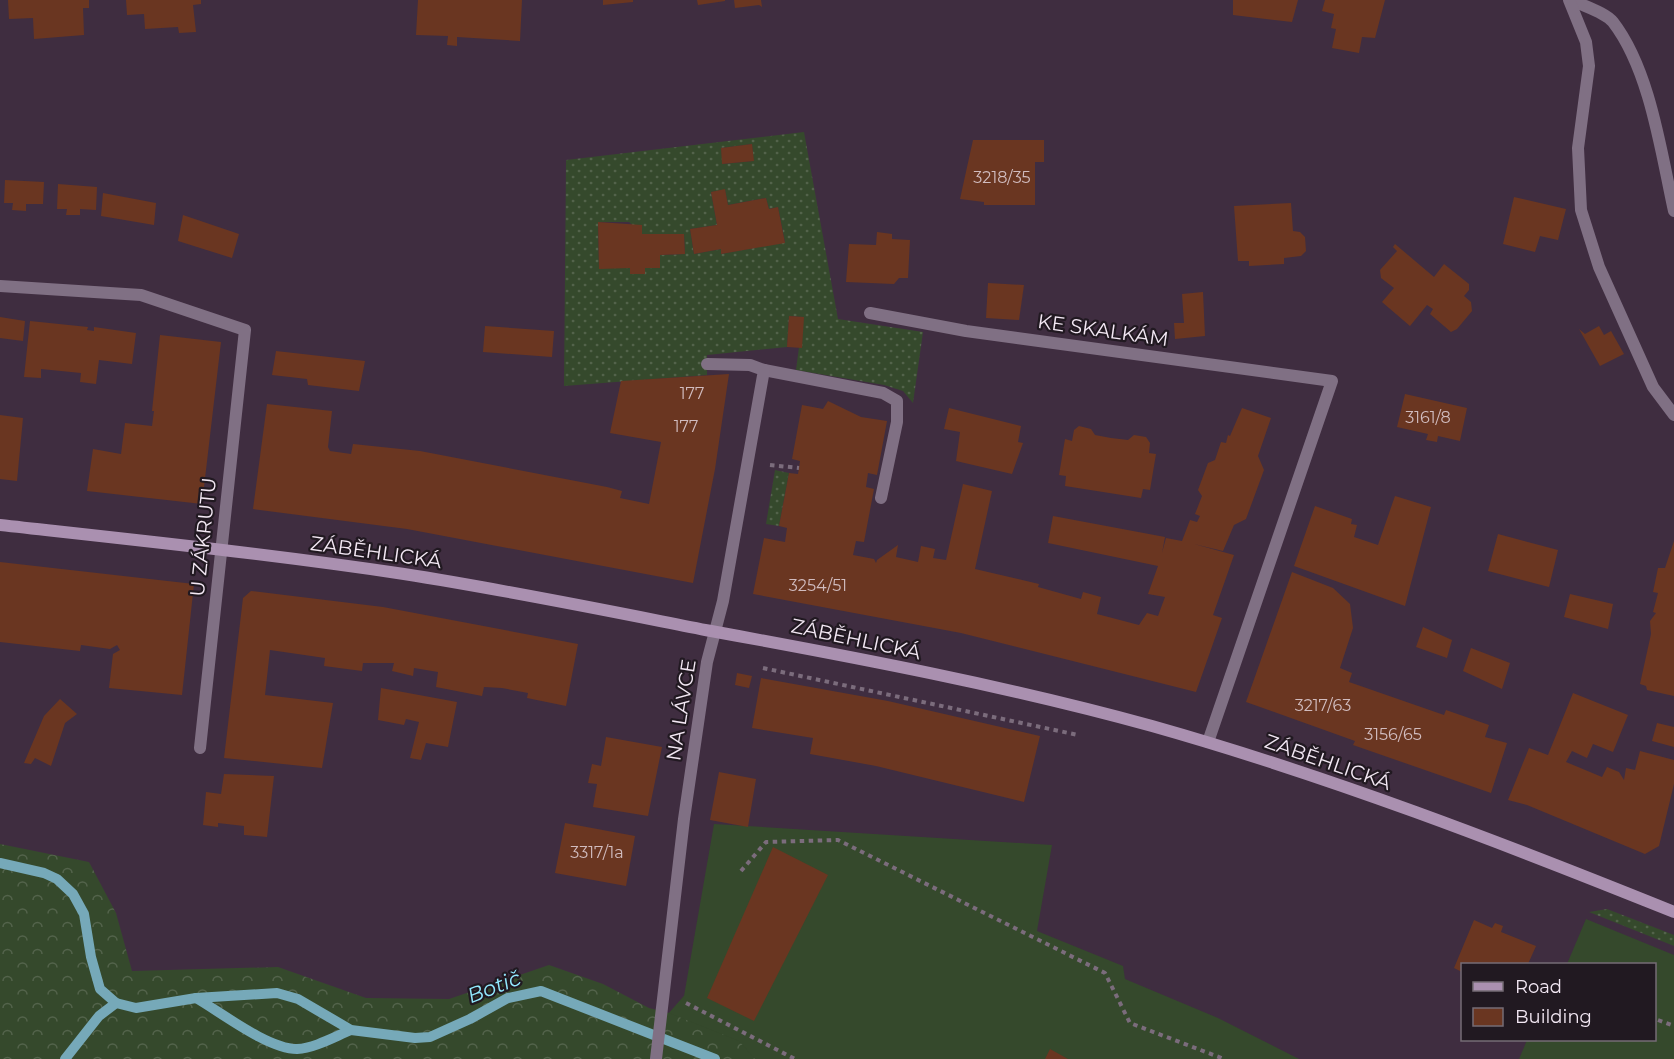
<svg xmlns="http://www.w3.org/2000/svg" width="1674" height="1059" font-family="Montserrat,sans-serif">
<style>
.grass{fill:url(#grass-dots);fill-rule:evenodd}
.forest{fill:url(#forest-crowns)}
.pitch{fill:#35492c}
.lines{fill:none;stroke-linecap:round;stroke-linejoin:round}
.stream{stroke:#76a9b9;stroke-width:10}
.building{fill:#6a3621}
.path{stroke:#7b6c7c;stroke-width:4;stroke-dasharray:4.5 4.5;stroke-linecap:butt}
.lane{stroke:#807084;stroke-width:12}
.street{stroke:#807084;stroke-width:12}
.secondary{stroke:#aa90b0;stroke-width:12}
.labels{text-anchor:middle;stroke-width:4.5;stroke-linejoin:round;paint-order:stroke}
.number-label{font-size:16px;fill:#d1bcbf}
.street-label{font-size:20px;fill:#f3e8f4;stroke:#211921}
.water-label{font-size:21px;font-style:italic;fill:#92e9fe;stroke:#211921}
</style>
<defs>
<pattern id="grass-dots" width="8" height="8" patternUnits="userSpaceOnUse" patternTransform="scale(1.5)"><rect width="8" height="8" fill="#35492c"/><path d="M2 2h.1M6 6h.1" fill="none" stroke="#53634b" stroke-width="1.8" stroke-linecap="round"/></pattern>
<pattern id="forest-crowns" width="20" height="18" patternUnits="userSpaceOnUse" patternTransform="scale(1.5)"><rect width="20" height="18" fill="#35492c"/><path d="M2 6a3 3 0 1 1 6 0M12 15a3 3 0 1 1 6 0" fill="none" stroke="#53634b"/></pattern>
</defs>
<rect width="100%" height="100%" fill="#3f2d40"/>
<!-- grass -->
<g class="grass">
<path d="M804 132 838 319 923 332 913 403 903 391 884 385 796 370 803 317 789 316 787 347 707 355V375L564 386 566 160ZM752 144 753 161 723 164 721 148ZM725 190 728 205 766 198 769 209 778 207 785 242 721 254V249L694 254 690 229 717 225 711 192ZM598 222H629L642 234H684L685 254 660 255V267L645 268V274H630V268H599Z"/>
<polygon points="775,470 789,473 779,526 766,524"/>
<polygon points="1607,909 1674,935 1674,946 1589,912"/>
</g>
<!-- forest -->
<polygon class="forest" points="0,844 89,862 116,913 132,971 278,967 366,998 449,999 549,965 603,984 649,1008 669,1013 684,996 824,1059 0,1059"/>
<!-- pitch -->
<g class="pitch">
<polygon points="714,824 1052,845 1037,931 1123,966 1125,979 1218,1018 1299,1059 755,1059 739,1041 669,1013 684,996"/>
<polygon points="1586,919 1674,955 1674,1059 1519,1059 1527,1040 1654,1040 1654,964 1567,964"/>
</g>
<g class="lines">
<!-- stream -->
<g class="stream">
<polyline points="0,863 44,873 57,879 73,894 84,914 91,957 100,989 116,1003 136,1008 196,998 277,993 298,999 351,1030 415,1038 430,1037 470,1019 508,998 541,991 715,1059"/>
<path d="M196 998C222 1013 268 1049 297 1049 315 1048 334 1037 351 1030"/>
<polyline points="65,1059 99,1016 116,1003"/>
</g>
</g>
<!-- building -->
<g class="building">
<polygon points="8,0 89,0 89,8 83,8 84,35 34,39 33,18 9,19"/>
<polygon points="126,0 201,0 201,4 193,5 196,32 179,33 178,27 145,29 144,14 127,15"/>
<polygon points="418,0 522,0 520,41 457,37 457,46 447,45 448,36 416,35"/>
<polygon points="603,0 633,0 633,2 603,5"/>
<polygon points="697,0 725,0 725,1 698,5"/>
<polygon points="734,0 761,0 762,7 759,5 735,8"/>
<polygon points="1233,0 1298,0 1292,22 1233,15"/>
<polygon points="1325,0 1385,0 1375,38 1362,37 1359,53 1332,48 1336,29 1331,28 1334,14 1322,11"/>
<polygon points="973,140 1044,140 1044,162 1035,162 1035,205 984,205 984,202 960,199"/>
<polygon points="752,144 754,161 722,164 721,148"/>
<polygon points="5,180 44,182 43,204 26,204 26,211 12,210 13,203 4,203"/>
<polygon points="58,184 97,187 96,210 80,209 80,215 66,215 67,209 57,209"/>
<polygon points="725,189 728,205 766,198 769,209 778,207 785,243 721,254 721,249 694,254 690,229 717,225 711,192"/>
<polygon points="103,193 156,203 154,225 101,216"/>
<polygon points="1514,197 1566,209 1558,240 1540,236 1535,252 1503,244"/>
<polygon points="1291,203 1293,231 1300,232 1305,237 1306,251 1301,256 1284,258 1284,264 1249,266 1249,261 1238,261 1234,206"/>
<polygon points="183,215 239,234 232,258 178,241"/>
<polygon points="598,222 642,225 642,234 684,234 685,254 660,255 660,268 645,268 645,274 630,274 630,268 599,269"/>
<polygon points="877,232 892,234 892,239 910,240 908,278 899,278 894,284 846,282 849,244 876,245"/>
<polygon points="1395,244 1434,277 1444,264 1469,284 1469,290 1464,296 1471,302 1472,311 1457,329 1451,332 1430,314 1433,309 1427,305 1410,326 1382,302 1394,288 1381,278 1380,270 1397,251 1393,247"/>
<polygon points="988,283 1024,285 1019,320 986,318"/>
<polygon points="1203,292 1205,336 1175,339 1174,323 1184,323 1182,294"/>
<polygon points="789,316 804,317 802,348 787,347"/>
<polygon points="0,317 25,321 23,341 0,338"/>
<polygon points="30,321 88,327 87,330 94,331 94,327 136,333 132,364 99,360 96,384 80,382 81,373 41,369 41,378 24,377"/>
<polygon points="485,326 554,331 552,357 483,352"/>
<polygon points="1599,326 1604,335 1611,331 1624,354 1600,366 1579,329 1585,334"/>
<polygon points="160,335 221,342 202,504 87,491 93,449 121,454 125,423 152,426 154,411 152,411"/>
<polygon points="276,351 365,361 359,391 308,385 307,379 272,375"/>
<polygon points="729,374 715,469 693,583 407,529 253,509 267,404 332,411 328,447 330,451 351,454 353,444 420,451 607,487 622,491 620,498 649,504 661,442 610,433 621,381"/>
<polygon points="1405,394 1467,408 1460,441 1438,436 1437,442 1426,440 1428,434 1397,427"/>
<polygon points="828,401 861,417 887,421 877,475 868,473 866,487 874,489 864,542 856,541 853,555 874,559 876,563 877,560 898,545 896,557 918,562 921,546 935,549 933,558 946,560 963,484 992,491 975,569 1039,584 1038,587 1081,599 1083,592 1101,597 1097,614 1139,625 1147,613 1158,616 1165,597 1148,594 1158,566 1048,543 1053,516 1165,537 1162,553 1166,538 1182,541 1190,520 1197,522 1200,516 1195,514 1202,496 1198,490 1208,463 1215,460 1221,442 1226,443 1228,435 1230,436 1242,408 1271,418 1258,456 1264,470 1246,519 1234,525 1223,551 1194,544 1234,555 1213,615 1222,618 1196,692 961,633 753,594 764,538 785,542 787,528 779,526 789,473 798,474 799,468 800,461 792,459 802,405 823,409"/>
<polygon points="949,408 1021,426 1018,442 1023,443 1012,474 956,461 960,432 944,429"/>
<polygon points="0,415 23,418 17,481 0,479"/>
<polygon points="1079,426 1091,429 1095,435 1111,438 1128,440 1134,435 1146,437 1150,443 1149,453 1156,454 1150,490 1143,489 1141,498 1065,486 1066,476 1059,475 1065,439 1072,441 1074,430"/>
<polygon points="1395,496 1431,507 1405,606 1294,566 1315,506 1352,519 1351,524 1357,525 1354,537 1378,545"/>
<polygon points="1498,534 1558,550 1549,587 1488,571"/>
<polygon points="1674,541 1674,696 1647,690 1646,686 1640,684 1651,634 1650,621 1656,613 1653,612 1658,593 1653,592 1658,568 1665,568"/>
<polygon points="0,562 194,584 182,695 109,688 113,654 120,650 117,645 110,649 81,645 80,651 0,642"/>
<polygon points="1292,572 1333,588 1350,604 1353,628 1340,668 1352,673 1349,682 1444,715 1446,710 1489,725 1485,737 1507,743 1491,793 1353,745 1355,741 1246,702"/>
<polygon points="251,591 383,607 578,644 566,706 527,698 528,693 502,688 484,687 482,696 436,687 438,672 414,668 413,676 392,671 394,663 363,663 362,671 324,666 325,658 270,650 265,695 333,703 322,768 224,758 243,598"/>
<polygon points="1570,594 1613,604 1608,629 1564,617"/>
<polygon points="1423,627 1452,640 1447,658 1416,647"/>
<polygon points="1471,648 1510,663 1502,689 1463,671"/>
<polygon points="737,673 752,676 749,688 735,685"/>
<polygon points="761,678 888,701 1040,736 1024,802 876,766 810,754 813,738 752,728"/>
<polygon points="381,688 457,702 448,747 426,743 421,760 410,758 419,722 406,719 404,725 378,720"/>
<polygon points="1573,693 1628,715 1613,752 1593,744 1587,758 1572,751 1566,762 1602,777 1607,767 1619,772 1624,780 1626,768 1635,770 1640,751 1674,760 1674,784 1659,846 1645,854 1527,805 1508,800 1529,748 1548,755"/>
<polygon points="60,699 77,714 65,723 51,766 35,758 31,764 24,763 44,716"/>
<polygon points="1657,723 1674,727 1674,747 1652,741"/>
<polygon points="606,737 662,747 648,816 593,807 597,784 588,783 592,764 601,766"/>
<polygon points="719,772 756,779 748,827 710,820"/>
<polygon points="224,774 274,776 267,837 244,835 244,826 218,823 218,827 203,825 206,792 221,794"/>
<polygon points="565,823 635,836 626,886 555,873"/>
<polygon points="773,847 828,875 754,1021 707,998"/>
<polygon points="1474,920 1492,928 1495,923 1503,926 1501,932 1536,946 1528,964 1462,964 1462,972 1454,968"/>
<polygon points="1050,1049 1068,1059 1045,1059"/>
</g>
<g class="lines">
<!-- path -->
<g class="path">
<polyline points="770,465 799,468"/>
<polyline points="763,668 1078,735"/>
<polyline points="741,871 766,842 838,840 1105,973 1130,1023 1224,1059"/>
<polyline points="686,1003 795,1059"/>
<polyline points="1658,1020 1674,1026"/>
</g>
<!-- lane -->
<path class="lane" d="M1572 0C1583 6 1605 12 1613 22 1650 70 1661 152 1674 211"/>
<!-- street -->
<g class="street">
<polyline points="1569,0 1586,42 1589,66 1578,148 1581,210 1599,267 1653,387 1674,415"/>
<polyline points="0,286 141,295 245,330 200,748"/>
<polyline points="870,313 966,331 1332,381 1208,742"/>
<polyline points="764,370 883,393 897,401 897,422 881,498"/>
<polyline points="656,1059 684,819 707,662 723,601 764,370 750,365 707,364"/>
</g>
<!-- secondary -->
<path class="secondary" d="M0 525C135 540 270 554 404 574 507 590 609 611 711 631 859 658 1007 686 1152 726 1329 776 1503 843 1674 912"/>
</g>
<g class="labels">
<!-- number labels -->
<g class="number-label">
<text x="1002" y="183">3218/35</text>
<text x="692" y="399">177</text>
<text x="1428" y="423">3161/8</text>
<text x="686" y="432">177</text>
<text x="818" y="591">3254/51</text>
<text x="1323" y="711">3217/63</text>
<text x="1393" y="740">3156/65</text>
<text x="597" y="858">3317/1a</text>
</g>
<!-- street labels -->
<g class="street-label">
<text transform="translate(1103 330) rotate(8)" y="7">KE SKALKÁM</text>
<text transform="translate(203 537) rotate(-84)" y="7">U ZÁKRUTU</text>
<text transform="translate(376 552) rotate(8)" y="7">ZÁBĚHLICKÁ</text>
<text transform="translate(856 639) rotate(12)" y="7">ZÁBĚHLICKÁ</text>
<text transform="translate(681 710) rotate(-81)" y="7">NA LÁVCE</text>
<text transform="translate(1328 762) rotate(19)" y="7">ZÁBĚHLICKÁ</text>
</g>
<!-- water labels -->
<g class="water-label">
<text transform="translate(494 987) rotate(-21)" y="7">Botič</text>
</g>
</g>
<!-- legend -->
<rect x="1461" y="963" width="195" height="78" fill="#211921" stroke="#756c75" stroke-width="1.5"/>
<rect x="1473" y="982" width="30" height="9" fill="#aa90b0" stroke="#756c75" stroke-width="1.5"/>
<text x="1515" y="993" font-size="18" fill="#f3e8f4">Road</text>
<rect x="1473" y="1008" width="30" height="18" fill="#6a3621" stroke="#756c75" stroke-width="1.5"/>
<text x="1515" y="1023" font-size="18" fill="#f3e8f4">Building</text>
</svg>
